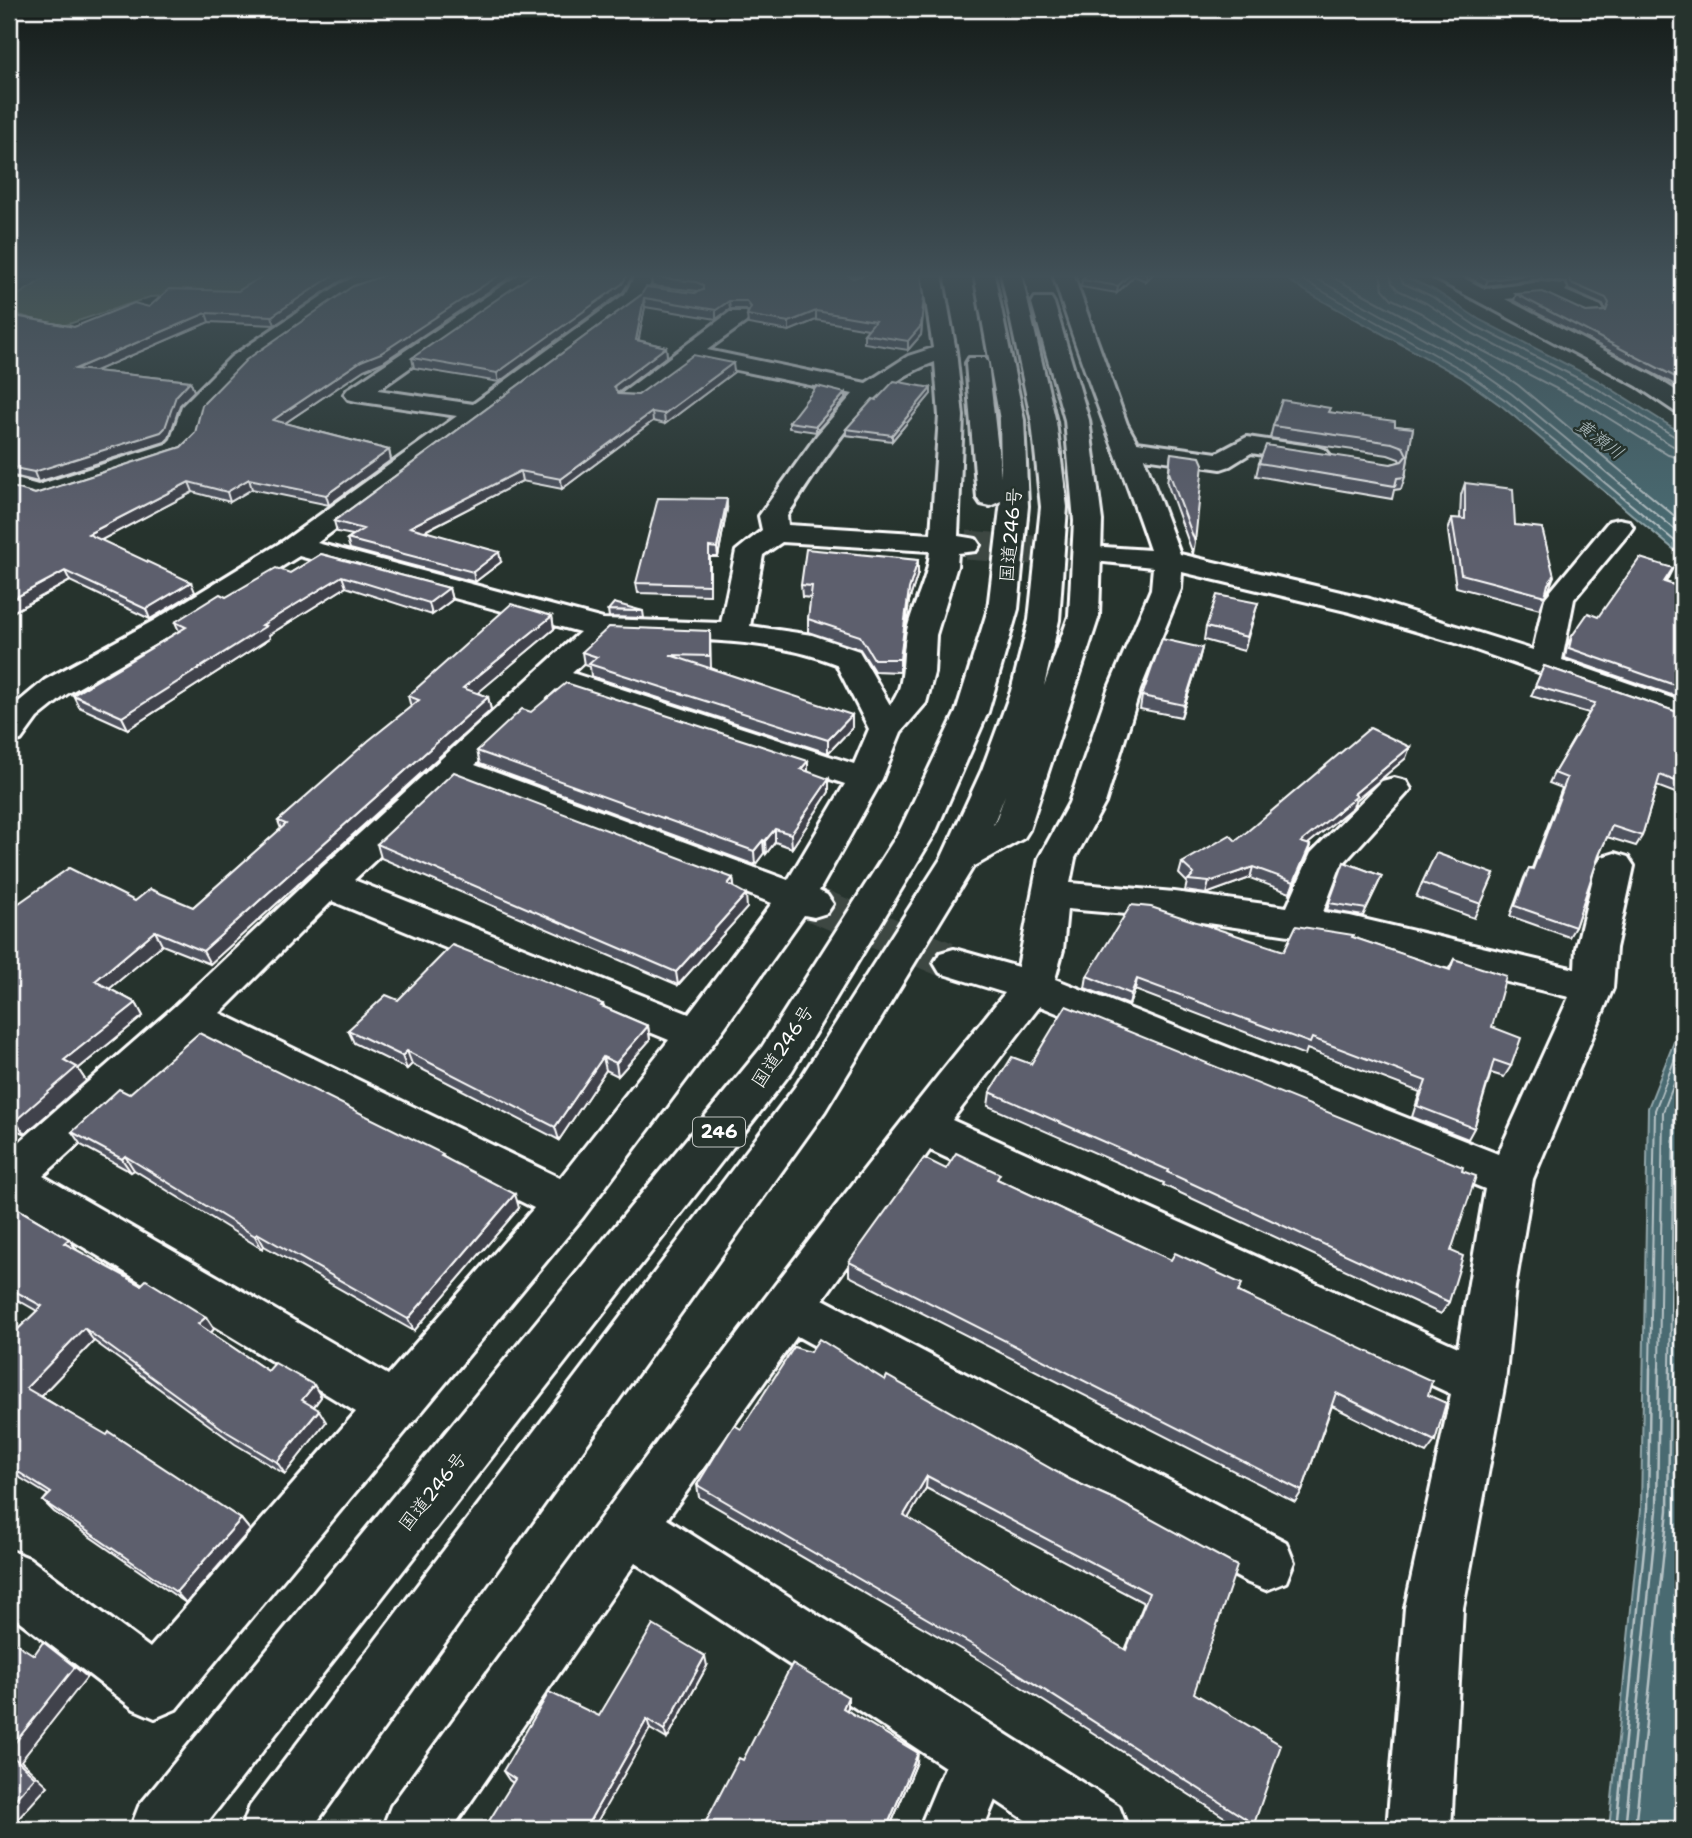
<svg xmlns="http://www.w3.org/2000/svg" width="1692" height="1838" font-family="'Shantell Sans','Klee One',sans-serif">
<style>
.green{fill:#5e7052;stroke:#aeb8a8;stroke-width:2}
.water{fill:#4a6a71;stroke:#92a6aa;stroke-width:2}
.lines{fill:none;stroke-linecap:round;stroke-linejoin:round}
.shore-far1{stroke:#b7c3c6;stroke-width:2}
.shore{stroke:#b7c3c6;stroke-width:2.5}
.street-tunnel-far1{stroke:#3c4742;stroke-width:29;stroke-dasharray:29 14;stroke-linecap:butt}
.street-tunnel{stroke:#3c4742;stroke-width:36;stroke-dasharray:36 18;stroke-linecap:butt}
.street-casing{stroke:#fff;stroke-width:6}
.highway-casing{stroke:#fff;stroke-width:6}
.street{fill:#26332d;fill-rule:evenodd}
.highway{fill:#26332d;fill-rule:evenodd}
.wall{fill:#50525e;stroke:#fff;stroke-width:2;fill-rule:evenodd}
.shaded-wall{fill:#41424c;stroke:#fff;stroke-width:2}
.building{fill:#5d5f6d;stroke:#fff;stroke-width:2;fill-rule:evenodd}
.labels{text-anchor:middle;stroke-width:5;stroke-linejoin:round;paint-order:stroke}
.far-water-label{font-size:18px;font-style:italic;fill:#aebcbf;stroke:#26332d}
.shield{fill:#26332d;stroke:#bec2c0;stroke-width:2}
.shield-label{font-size:18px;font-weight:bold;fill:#fff}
.street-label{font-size:19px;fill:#fff;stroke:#26332d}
</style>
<rect width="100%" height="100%" fill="#26332d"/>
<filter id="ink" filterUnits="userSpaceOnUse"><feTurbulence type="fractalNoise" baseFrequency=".0143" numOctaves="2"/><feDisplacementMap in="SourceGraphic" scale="14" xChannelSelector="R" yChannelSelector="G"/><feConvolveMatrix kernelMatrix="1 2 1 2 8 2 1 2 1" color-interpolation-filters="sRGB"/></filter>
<g filter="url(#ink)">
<!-- green -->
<polygon class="green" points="51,274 330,274 313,289 150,297 60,327 9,312 9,301"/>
<!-- water -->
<g class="water">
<polygon points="1279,274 1400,274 1434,290 1480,320 1597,380 1683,434 1683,557 1503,407 1461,377 1310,294"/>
<polygon points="1683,1019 1683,1829 1609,1829 1641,1509 1648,1108"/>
</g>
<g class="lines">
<!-- shore-far1 -->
<g class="shore-far1">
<polyline points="1292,274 1464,371 1507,401 1683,548"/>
<polyline points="1308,274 1468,363 1512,394 1683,536"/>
<polyline points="1327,274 1473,354 1518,385 1683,523"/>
<polyline points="1380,274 1383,289 1392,299 1421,313 1466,342 1584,403 1668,455 1683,459"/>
<polyline points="1390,274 1392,283 1398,290 1426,303 1472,333 1589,394 1673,446 1683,448"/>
<polyline points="1399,274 1403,283 1431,296 1476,326 1593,386 1677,438 1683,439"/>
<polyline points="1650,1369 1655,1110 1683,1038"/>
<polyline points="1659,1369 1663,1112 1683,1061"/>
<polyline points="1670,1369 1674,1114 1683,1090"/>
</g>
<!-- shore -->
<g class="shore">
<polyline points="1616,1829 1648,1509 1650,1368"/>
<polyline points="1625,1829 1657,1510 1659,1368"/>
<polyline points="1635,1829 1668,1510 1670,1368"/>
</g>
<!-- street-tunnel-far1 -->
<polyline class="street-tunnel-far1" points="966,545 1104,555"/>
<!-- street-tunnel -->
<polyline class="street-tunnel" points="814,904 954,963"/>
<!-- street casing -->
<g class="street-casing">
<g id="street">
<polygon points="361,274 398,274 395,278 368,285 354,292 247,367 203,413 196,442 184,454 39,501 9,493 9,477 38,485 166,444 171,439 182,406 231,357 340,284"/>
<path d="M520 274H543L378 390 473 404 625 294 636 274H656L640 302 317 543 603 619 721 623 736 551 762 530 759 516 817 435 853 394 693 361 637 402H621L617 397 730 312H746L749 317 746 322 707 350 866 383 908 356 933 348 922 274H942L956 351 963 416 958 536 976 539 980 545 976 551 958 553 957 566 936 635 934 673 926 703 901 732 882 779 819 891 827 895 833 904 827 913 814 917 804 915 712 1045 583 1217 176 1709 155 1718 134 1709 9 1613V1550L29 1558 150 1648 356 1412 9 1202V1151L175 1006 314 875 580 632 299 556 175 633 67 694 37 718 21 740 9 743V710L45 680 153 621 285 540 457 416 356 401 348 399 344 394 348 389ZM935 362 939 416 931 534 788 525 787 516C825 459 865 386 935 362ZM782 542 930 551C928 581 911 607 906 636 902 658 906 688 890 705L859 651 812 635 750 626 763 555ZM610 637C685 640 765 636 836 664L869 729 854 764 572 673ZM556 689 845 784 788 880 475 765ZM457 783 772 903 689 1014 354 880ZM332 901 669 1040 560 1178 220 1013ZM194 1038 534 1208 388 1375 43 1176Z"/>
<path d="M1053 274H1073L1127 424 1137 442 1217 453 1247 437 1317 447 1326 450 1330 455 1326 460 1317 463 1251 453 1230 466 1221 469 1144 458 1180 554 1370 599 1533 650 1545 598 1550 592 1609 521 1619 519 1629 521 1633 527 1629 533 1574 599 1562 660 1683 702V723L1453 642 1350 612 1182 572 1181 589 1140 690 1105 803 1075 858 1070 883 1174 892 1287 907 1311 853 1382 781 1394 778 1406 781 1411 789 1340 867 1323 912 1350 916 1575 969 1576 948 1596 866 1602 857 1615 853 1628 857 1634 866 1616 948 1613 988 1533 1179 1515 1287 1505 1382 1463 1608 1451 1829H1387L1405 1608 1451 1394 930 1150 823 1299 1286 1542 1294 1562 1286 1582 1266 1590 1246 1582 797 1336 667 1519 1119 1806 1128 1829H1039L995 1800 983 1829H919L945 1767 635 1563 452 1829H382L391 1806C590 1531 790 1256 1005 993L940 973 934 963 940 953 954 949 1018 967 1039 858 1069 803 1108 690 1151 589 1153 567 1094 561 1090 555 1094 549 1104 547 1150 550C1119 458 1081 368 1053 274ZM1067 909 1174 918 1350 944 1569 997 1498 1154 1055 979 1063 950ZM1040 1006 1485 1189 1458 1347 952 1120Z"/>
<polygon points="1431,274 1456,274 1485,289 1541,282 1564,284 1567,288 1565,291 1601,306 1604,311 1601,316 1585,316 1541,296 1505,299 1653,376 1683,395 1683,413 1674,411 1637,386 1434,278"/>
</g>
</g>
<!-- highway casing -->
<g class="highway-casing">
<g id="highway">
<polygon points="974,274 994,274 1024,420 1028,506 1018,609 988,712 935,833 792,1071 202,1829 130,1829 139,1806 762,1047 899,832 956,712 988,609 1001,501 990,506 981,504 977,498 966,363 969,358 985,358 988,363 1001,476 1000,420"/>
<path d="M1001 274H1021L1056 422 1067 507 1059 620 1044 686 1069 616 1074 521 1065 420 1032 303 1035 298H1051L1054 303 1089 420 1102 521 1099 616 1029 830 1024 838 973 867 825 1111 312 1829H241L250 1806 795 1087 942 857 982 770 1011 691 1029 620 1041 507 1032 422ZM1005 795 995 823 993 825Z"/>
</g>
</g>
<!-- street -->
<use href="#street" class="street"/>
<!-- highway -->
<use href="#highway" class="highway"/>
</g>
<!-- wall -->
<g class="wall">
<polygon points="1088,274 1153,274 1146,281 1134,276 1117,293 1081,287 1082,280"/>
<polygon points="1461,274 1683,274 1683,389 1514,301 1516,294 1586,312 1606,311 1603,305 1569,290 1566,282 1541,279 1485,286"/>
<polygon points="651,277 851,277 924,305 921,335 908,350 864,343 864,334 868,329 816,320 789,331 748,324 747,315 748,312 746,309 730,309 716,319 645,307 638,340 666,347 667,356 617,393 618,394 638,395 734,372 665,424 653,421 562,489 522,481 425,531 501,562 475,582 350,549 347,539 353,535 337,532 334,521 641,295 695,293 698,291 652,286"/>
<polygon points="339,282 275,325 209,322 95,371 190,381 194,391 180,405 169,438 165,442 38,482 9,475 9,315 74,327 149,307 238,291"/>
<polygon points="623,292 499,382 414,368 412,358"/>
<polygon points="383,362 364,370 285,423 389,450 391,460 329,505 252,489 230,502 193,492 100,540 195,592 150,619 70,581 9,614 9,486 35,494 181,447 195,433"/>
<polygon points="931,388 931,394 892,441 846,435 846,429 876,400"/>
<polygon points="845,399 816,432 789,428 789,422"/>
<polygon points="1328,412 1395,426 1413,428 1405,477 1401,489 1394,490 1392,499 1256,476 1259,463 1391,464 1400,462 1399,459 1388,455 1270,438 1273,426"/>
<polygon points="1171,453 1195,542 1193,554 1167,483"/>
<polygon points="1465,483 1549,589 1546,593 1540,609 1456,587 1448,531 1452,518 1460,519 1461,495"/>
<polygon points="727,509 718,557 710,557 710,595 638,593 636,583"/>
<polygon points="321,554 449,588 452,600 432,615 346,587 269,635 270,638 128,729 79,707 73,695 179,631 175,622 290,573"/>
<polygon points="1673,568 1666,582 1683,588 1683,699 1565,658 1567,646 1572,636 1598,617"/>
<polygon points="918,573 909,601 900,672 874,671 860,649 808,632 808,619 811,598 802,597 801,585"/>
<polygon points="1258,603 1244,651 1204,640 1206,627"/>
<polygon points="608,610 643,611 644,618 609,617"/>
<polygon points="552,616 554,629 477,693 488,697 491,710 210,964 162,945 109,989 136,1003 143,1016 78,1069 86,1081 25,1134 9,1127 9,910 135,901 193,907 281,829 278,821 411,707 408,696"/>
<polygon points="710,631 711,668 852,728 828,753 591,676 590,667 584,665 582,652"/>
<polygon points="1202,648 1199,660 1181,717 1140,709 1142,696"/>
<polygon points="1544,666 1683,714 1683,796 1657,786 1642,836 1636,846 1607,837 1599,855 1575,927 1569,937 1510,916 1524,878 1529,868 1532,868 1562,788 1549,783 1554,773 1589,713 1531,696"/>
<polygon points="531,712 808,771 829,792 792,848 775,842 766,854 764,853 755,865 480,764 477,751"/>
<polygon points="1406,758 1355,801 1353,807 1308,844 1310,845 1307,856 1290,893 1250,878 1206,894 1185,891 1187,882 1179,874 1182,863 1236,841"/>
<polygon points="377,844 733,878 734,888 747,908 678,985 381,858"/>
<polygon points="1344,862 1382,876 1363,916 1327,910"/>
<polygon points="1494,874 1474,918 1416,897 1422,883"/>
<polygon points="1352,937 1448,970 1454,959 1492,1027 1511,1066 1504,1077 1491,1073 1474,1128 1468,1139 1412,1117 1420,1092 1307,1049 1305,1055 1135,990 1129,1005 1085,988 1087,976 1284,951"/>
<polygon points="398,1000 603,1004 604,1007 648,1026 650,1040 618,1076 606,1070 559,1140 412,1064 407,1069 354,1043 348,1030"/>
<polygon points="990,1092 1451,1251 1449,1302 1441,1314 1163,1185 1164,1183 988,1106"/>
<polygon points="129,1094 444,1157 519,1208 414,1331 264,1246 262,1249 134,1170 131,1172 81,1145 72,1132"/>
<polygon points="946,1169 999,1180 1239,1292 1428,1395 1435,1441 1426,1453 1332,1406 1302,1491 1295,1502 849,1276 849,1262"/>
<polygon points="9,1204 69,1239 78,1251 141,1285 206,1317 214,1329 211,1333 268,1371 314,1385 321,1397 314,1407 326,1422 285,1474 235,1444 94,1341 41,1396 241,1519 250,1530 186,1603 54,1512 43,1501 48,1495 9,1471 9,1338 37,1311 9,1295"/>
<path d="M885 1380 1071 1480 1116 1500 1194 1693 1254 1824 1249 1829H1243L981 1661 699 1497 697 1485 741 1429ZM926 1488 1144 1603 1125 1650 908 1518Z"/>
<polygon points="707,1666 667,1739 650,1729 513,1783 509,1780 503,1771 599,1716"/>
<polygon points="848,1697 848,1707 847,1710 917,1762 889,1829 702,1829 743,1760"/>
</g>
<!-- shaded-wall -->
<g class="shaded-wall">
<polygon points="335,274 355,274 339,282 275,325 272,316"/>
<polygon points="501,274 515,274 383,362 364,370 276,429 273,420 361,361"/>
<polygon points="628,274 634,274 623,292 499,382 497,373"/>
<polygon points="843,274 861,274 845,278"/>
<polygon points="1130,274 1134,274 1134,276 1117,293 1118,286"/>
<polygon points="1147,274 1153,274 1146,281"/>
<polygon points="1535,274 1543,274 1541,279 1485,286 1488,280"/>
<polygon points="924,296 921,335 908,350 908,341"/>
<polygon points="644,298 645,307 637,349 636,340"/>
<polygon points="729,301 730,309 716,319 716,310"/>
<polygon points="816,311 816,320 789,331 789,322"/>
<polygon points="206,313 209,322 79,378 75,369"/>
<polygon points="666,347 667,356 615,395 614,386"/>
<polygon points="733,363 734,372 665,424 664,414"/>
<polygon points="190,381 194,391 180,405 169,438 165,442 38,482 34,472 176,396"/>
<polygon points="931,388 931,394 892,441 892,435"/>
<polygon points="845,393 845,399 816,432 816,426"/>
<polygon points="652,412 653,421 562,489 561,479"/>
<polygon points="389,450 391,460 329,505 326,495"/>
<polygon points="520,471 522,481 413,537 410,527"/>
<polygon points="249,479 252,489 230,502 227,492"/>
<polygon points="189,482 193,492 92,545 88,534"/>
<polygon points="727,499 727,509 718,557 717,548"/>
<polygon points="499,552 501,562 475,582 473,572"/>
<polygon points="918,560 918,573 909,601 900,672 900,659 909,589"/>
<polygon points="65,571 70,581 9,614 9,601"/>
<polygon points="342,576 346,587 269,635 270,638 128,729 122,717 262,625"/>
<polygon points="1554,576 1549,589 1542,597 1548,584"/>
<polygon points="191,582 195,592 150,619 146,609"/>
<polygon points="449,588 452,600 432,615 429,603"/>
<polygon points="552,616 554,629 467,702 463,688"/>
<polygon points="1202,648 1199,660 1181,717 1184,705"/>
<polygon points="488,697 491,710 210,964 203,951"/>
<polygon points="852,715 852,728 828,753 828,740"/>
<polygon points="1410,747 1406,758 1355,801 1353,807 1297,853 1301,842 1354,794"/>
<polygon points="808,761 808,775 801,769"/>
<polygon points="829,779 829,792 792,848 791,834"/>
<polygon points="775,829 775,842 766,854 765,841"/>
<polygon points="763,840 764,853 755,865 754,851"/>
<polygon points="1310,845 1307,856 1290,893 1294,882"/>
<polygon points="1253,867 1250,878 1206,894 1209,882"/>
<polygon points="733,878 735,892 728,884"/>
<polygon points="746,894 747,908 678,985 676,972"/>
<polygon points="155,931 162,945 102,995 95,981"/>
<polygon points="1137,979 1135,990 1129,1005 1131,994"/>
<polygon points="136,1003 143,1016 78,1069 86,1081 25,1134 15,1121 64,1060"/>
<polygon points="648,1026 650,1040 618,1076 616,1063"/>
<polygon points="407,1051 412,1064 407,1069 402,1056"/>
<polygon points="603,1057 606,1070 559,1140 555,1127"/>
<polygon points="125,1156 134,1170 131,1172 122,1159"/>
<polygon points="515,1194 519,1208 414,1331 408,1319"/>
<polygon points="257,1233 264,1246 262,1249 255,1236"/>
<polygon points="69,1239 78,1252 64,1243"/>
<polygon points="206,1317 214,1329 207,1337 198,1324"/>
<polygon points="84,1328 94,1341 37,1400 26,1388"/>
<polygon points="314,1385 321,1397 309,1412 302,1400"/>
<polygon points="319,1410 326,1422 285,1474 277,1462"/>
<polygon points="927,1476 926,1488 903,1527 904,1515"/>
<polygon points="241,1519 250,1530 186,1603 176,1592"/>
<polygon points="705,1656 707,1666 667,1739 664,1730"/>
<polygon points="75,1667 87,1677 21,1761 48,1786 9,1829 9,1750"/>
<polygon points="848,1697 848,1707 843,1718 843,1708"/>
<polygon points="647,1719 650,1729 593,1829 585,1829"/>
<polygon points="918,1753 917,1762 889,1829 886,1829"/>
</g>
<!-- building -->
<g class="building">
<polygon points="266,274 335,274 272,316 206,313 75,369 190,381 176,396 165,428 161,432 34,472 9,467 9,315 74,327 134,303 149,307 169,289 238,291"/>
<polygon points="388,274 501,274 381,353 361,361 273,420 389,450 326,495 249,479 227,492 189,482 88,534 191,582 146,609 65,571 9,601 9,486 35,494 181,447 195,433 202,405 246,360 353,286"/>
<polygon points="533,274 628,274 622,284 497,373 412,358"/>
<polygon points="653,274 845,274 853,278 869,274 921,274 924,296 921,326 908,341 864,334 875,321 816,311 789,322 747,315 751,307 746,301 729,301 716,310 644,298 636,340 666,347 614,386 618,394 638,395 693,355 733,363 664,414 652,412 561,479 520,471 410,527 499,552 473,572 347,539 363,529 334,521 641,295 646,287 695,293 703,290 703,285 696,282 651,277"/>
<polygon points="1088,274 1130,274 1118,286 1082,280"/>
<polygon points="1476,274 1535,274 1488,280"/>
<polygon points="1551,274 1683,274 1683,381 1516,294 1543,292 1586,312 1606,311 1609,303 1606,298 1571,283 1568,276"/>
<polygon points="894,381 931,388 892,435 846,429 873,399 876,400"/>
<polygon points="817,386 845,393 816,426 789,422"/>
<polygon points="1282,400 1330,408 1328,412 1395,421 1395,426 1413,428 1405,477 1397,478 1395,486 1259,463 1266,445 1391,464 1402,461 1407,455 1403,447 1392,443 1273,426"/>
<polygon points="1171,453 1200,457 1203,464 1195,542 1169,472"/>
<polygon points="1465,483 1513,489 1515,525 1542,528 1554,576 1548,584 1545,596 1461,574 1452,518 1465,519"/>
<polygon points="658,498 727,499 717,548 709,547 709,585 636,583"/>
<polygon points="806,549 918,560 909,589 900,659 874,659 860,636 808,619 812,586 801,585"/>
<polygon points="321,554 449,588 429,603 342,576 262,625 266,626 122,717 73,695 186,627 175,622 220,594 226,597 276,568 290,573"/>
<polygon points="1640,558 1673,568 1664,582 1683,588 1683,688 1569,648 1572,636 1588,613 1598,617"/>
<polygon points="1217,595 1258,603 1247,637 1206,627"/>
<polygon points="614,603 643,611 608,610"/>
<polygon points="511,604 552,616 463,688 488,697 203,951 155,931 95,981 136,1003 64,1060 77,1067 15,1121 9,1118 9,910 69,868 135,901 150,889 193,907 286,824 278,821 368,741 419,700 408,696"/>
<polygon points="609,627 710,631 710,656 670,655 852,715 828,740 589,664 597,657 582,652"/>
<polygon points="1162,639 1202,648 1184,705 1142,696"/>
<polygon points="1544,666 1683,714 1683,784 1660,775 1642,836 1612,826 1599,855 1575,927 1515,906 1529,868 1533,869 1567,778 1554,773 1595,703 1535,686"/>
<polygon points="566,683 808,761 801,769 829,779 791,834 775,829 765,841 763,840 754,851 477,751 522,709 531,712"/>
<polygon points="1370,728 1410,747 1354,794 1357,796 1301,842 1310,845 1294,882 1253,867 1209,882 1188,880 1194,874 1182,863 1230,835 1236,841"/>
<polygon points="454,772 733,878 728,884 746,894 676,972 377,844"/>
<polygon points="1436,853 1494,874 1481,904 1422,883"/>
<polygon points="1344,862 1382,876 1366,909 1329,903"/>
<polygon points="1131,905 1151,907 1284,951 1296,926 1353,935 1352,937 1450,970 1454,959 1506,976 1492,1027 1521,1038 1511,1066 1494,1060 1474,1128 1417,1106 1426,1081 1312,1038 1310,1043 1137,979 1131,994 1087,976"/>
<polygon points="452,945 603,1004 601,1006 648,1026 616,1063 603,1057 555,1127 407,1051 402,1056 348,1030 386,995 398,1000"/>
<polygon points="1066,1006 1463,1167 1462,1171 1476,1176 1451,1251 1463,1256 1449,1302 1167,1172 1168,1170 990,1092 1012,1057 1031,1064"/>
<polygon points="199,1033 443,1154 441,1156 515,1194 408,1319 257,1233 255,1236 125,1156 122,1159 72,1132 119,1089 129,1094"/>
<polygon points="956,1153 1000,1174 997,1179 1171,1260 1175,1253 1242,1284 1238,1292 1432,1381 1428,1395 1446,1403 1435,1441 1336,1393 1302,1491 849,1262 924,1158 946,1169"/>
<polygon points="9,1204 69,1239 64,1243 141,1285 146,1280 206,1317 198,1324 268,1371 275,1363 314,1385 302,1400 319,1410 277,1462 227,1432 84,1328 26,1388 107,1435 109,1432 241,1519 176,1592 43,1501 51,1493 9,1466 9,1338 42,1306 9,1288"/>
<path d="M819 1339 885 1380 887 1376 1071 1480 1116 1500 1237 1566 1194 1693 1281 1745 1254 1824 983 1651 697 1485 734 1425 741 1429 794 1347 810 1352ZM927 1476 1149 1593 1126 1650 904 1515Z"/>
<polygon points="653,1625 705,1656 664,1730 647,1719 585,1829 484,1829 515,1779 503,1771 549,1692 599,1716"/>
<polygon points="9,1639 34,1655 43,1642 75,1667 9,1750"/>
<polygon points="792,1664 848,1697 843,1708 918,1753 886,1829 876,1829 867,1824 865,1829 702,1829 739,1758 743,1760"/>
<polygon points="9,1753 35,1777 9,1806"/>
</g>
</g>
<!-- sky -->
<linearGradient id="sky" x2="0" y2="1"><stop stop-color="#151c19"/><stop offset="0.52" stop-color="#415057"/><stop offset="1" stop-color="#415057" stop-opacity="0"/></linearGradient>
<rect width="1692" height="531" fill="url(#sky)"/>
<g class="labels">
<!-- far-water labels -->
<g class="far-water-label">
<text transform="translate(1600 439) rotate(37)" y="6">黄瀬川</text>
</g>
<!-- shield labels -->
<rect class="shield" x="693" y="1117.5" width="52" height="29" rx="5"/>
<g class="shield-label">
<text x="719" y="1138">246</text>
</g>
<!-- street labels -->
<g class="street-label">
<text transform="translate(1010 535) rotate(-85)" y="7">国道246号</text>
<text transform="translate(782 1046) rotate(-56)" y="7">国道246号</text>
<text transform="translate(432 1491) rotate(-51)" y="7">国道246号</text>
</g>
</g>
<!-- margin -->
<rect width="1692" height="1838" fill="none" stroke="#26332d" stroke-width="35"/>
<rect x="18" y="18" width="1657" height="1803" fill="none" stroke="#fff" stroke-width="2.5" filter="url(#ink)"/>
</svg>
